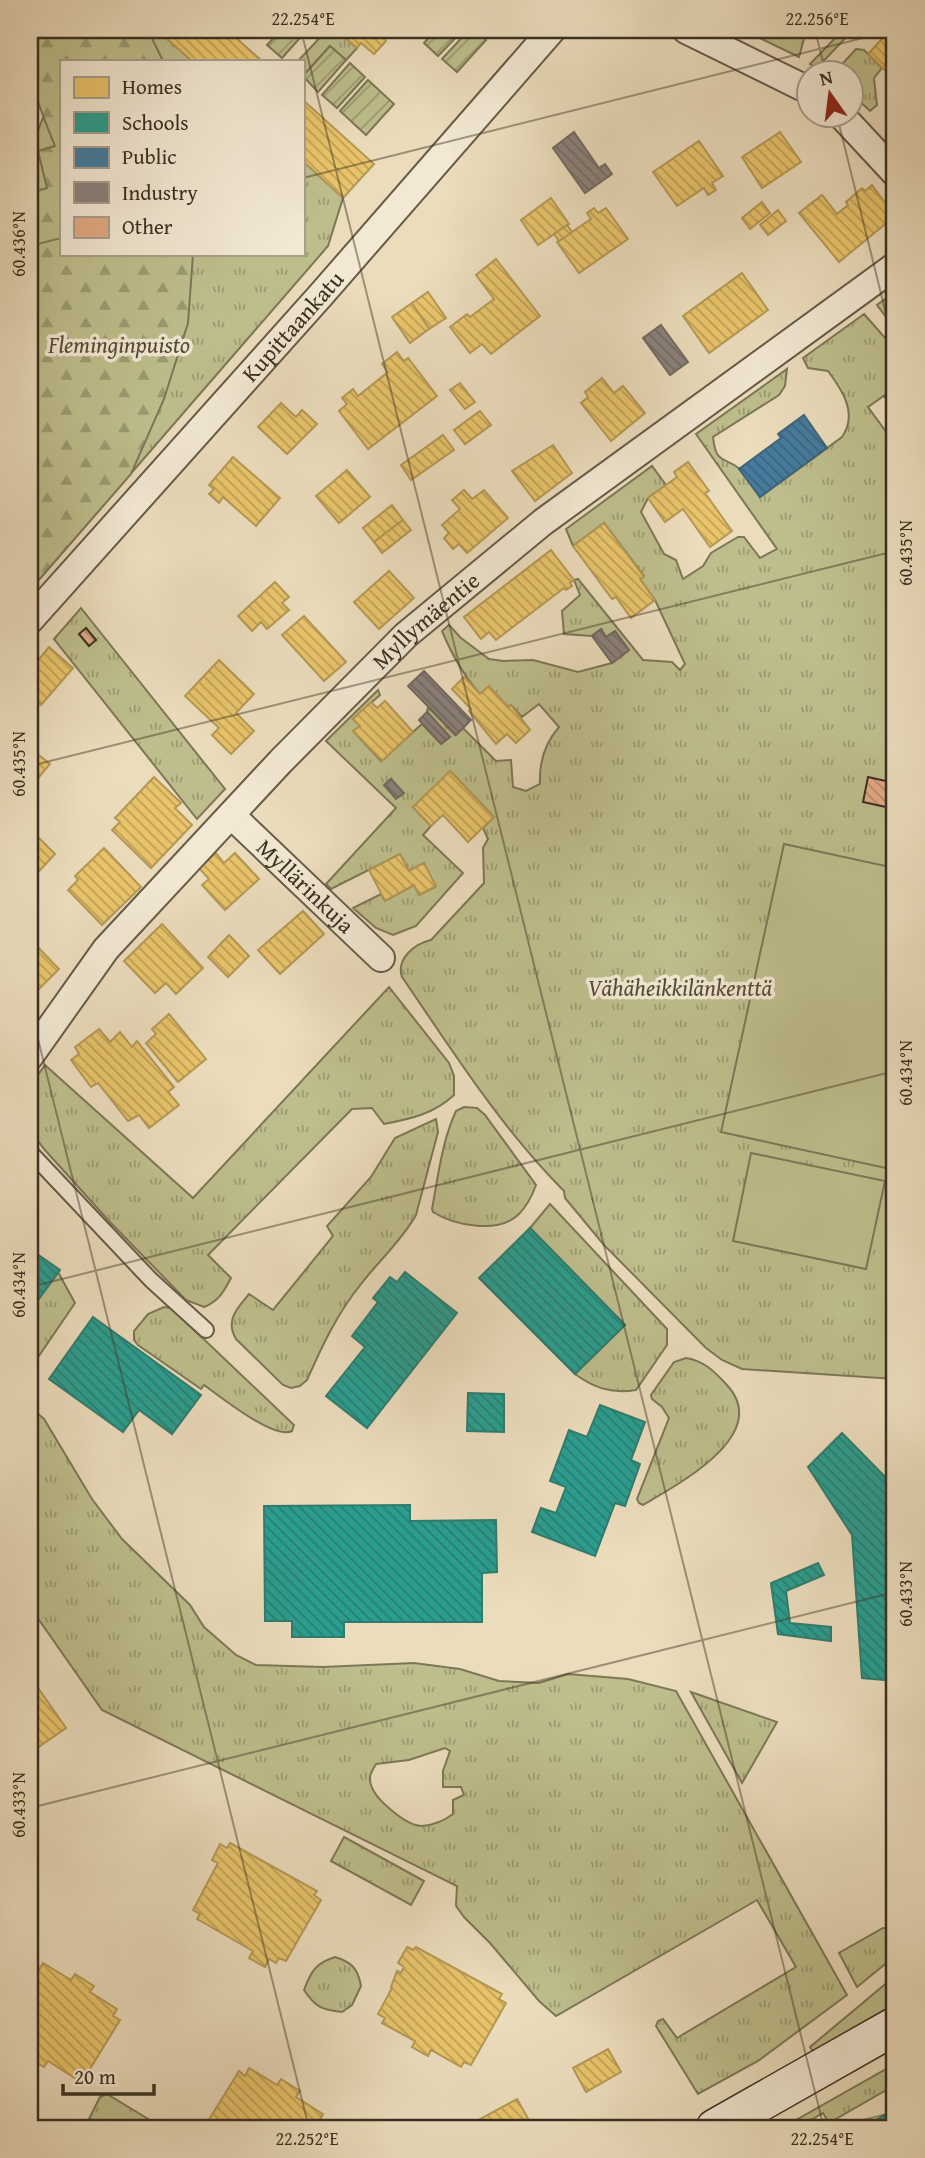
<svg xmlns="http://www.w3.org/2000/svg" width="925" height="2158" font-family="'Gentium Book Plus',serif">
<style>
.grass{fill:url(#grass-tufts);stroke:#7c7757;stroke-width:2;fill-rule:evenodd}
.forest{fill:url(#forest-firs);stroke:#7c7757;stroke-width:2}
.garden{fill:url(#garden-furrows);stroke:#7c7757;stroke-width:2}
.pitch{fill:#bebe8c;stroke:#7c7757;stroke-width:2}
.homes{fill:url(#homes-back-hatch);stroke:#b49854;stroke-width:2}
.schools{fill:url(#schools-back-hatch);stroke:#2f7c6e;stroke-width:2}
.public{fill:url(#public-back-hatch);stroke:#426478;stroke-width:2}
.industry{fill:url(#industry-back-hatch);stroke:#726961;stroke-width:2}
.building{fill:url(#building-back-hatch);stroke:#3a3022;stroke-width:2}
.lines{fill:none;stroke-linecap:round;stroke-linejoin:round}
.lane-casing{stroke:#665b48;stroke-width:18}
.street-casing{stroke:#665b48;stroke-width:30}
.secondary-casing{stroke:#3a3022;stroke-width:40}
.lane{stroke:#f2e8d3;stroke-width:14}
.street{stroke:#f2e8d3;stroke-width:26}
.secondary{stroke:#f2e8d3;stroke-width:37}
.ticks{fill:none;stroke:#3a3022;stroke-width:2;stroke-opacity:0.45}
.labels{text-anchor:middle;stroke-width:7;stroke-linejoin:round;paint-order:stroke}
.street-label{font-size:23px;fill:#3a3022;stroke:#f2e8d3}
.park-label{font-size:23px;font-style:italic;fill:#544c37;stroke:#f2e8d3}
.neatline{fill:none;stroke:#3a3022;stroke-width:2.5}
.ticks-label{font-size:18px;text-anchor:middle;fill:#3a3022}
</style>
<defs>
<pattern id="grass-tufts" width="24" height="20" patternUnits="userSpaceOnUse" patternTransform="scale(1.75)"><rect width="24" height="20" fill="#bebe8c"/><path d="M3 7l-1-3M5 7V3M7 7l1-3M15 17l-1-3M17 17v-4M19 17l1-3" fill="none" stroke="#9b9b72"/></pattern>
<pattern id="forest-firs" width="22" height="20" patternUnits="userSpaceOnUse" patternTransform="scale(1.75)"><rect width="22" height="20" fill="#bebe8c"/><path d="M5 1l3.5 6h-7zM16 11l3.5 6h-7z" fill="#9b9b72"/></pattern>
<pattern id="garden-furrows" width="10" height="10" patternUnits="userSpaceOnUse" patternTransform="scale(1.75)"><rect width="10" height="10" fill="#bebe8c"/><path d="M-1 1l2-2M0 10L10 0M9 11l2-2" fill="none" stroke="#9b9b72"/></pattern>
<pattern id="homes-back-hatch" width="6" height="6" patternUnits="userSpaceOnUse" patternTransform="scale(1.75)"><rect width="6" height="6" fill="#e9c46a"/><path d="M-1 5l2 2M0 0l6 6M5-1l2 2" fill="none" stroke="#bea057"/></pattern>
<pattern id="schools-back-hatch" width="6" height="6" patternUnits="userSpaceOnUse" patternTransform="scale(1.75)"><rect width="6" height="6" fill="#2a9d8f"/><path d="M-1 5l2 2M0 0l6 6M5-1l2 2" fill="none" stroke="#258074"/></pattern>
<pattern id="public-back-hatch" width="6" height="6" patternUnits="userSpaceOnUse" patternTransform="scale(1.75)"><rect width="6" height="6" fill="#457b9d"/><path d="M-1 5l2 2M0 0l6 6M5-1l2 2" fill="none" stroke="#3b6580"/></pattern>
<pattern id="industry-back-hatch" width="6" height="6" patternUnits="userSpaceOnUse" patternTransform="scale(1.75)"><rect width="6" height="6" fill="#8a817c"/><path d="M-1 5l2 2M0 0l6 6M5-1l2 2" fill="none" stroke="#726a65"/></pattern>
<pattern id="building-back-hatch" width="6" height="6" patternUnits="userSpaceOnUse" patternTransform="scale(1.75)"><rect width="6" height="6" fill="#e2aa85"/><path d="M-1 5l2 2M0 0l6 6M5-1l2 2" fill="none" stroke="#b88b6c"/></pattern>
</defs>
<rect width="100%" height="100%" fill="#ebdcbc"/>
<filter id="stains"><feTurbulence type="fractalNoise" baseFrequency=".00286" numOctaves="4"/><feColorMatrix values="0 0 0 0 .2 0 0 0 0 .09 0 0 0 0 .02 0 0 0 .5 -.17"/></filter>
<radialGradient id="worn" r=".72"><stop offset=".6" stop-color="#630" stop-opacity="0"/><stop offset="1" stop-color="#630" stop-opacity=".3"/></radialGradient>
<!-- grass -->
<g class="grass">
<polygon points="78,30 157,30 192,61 65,61"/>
<polygon points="327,30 345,30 342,35 357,48 346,60 330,46 303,76 303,61 298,61"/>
<polygon points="743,30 795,30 804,39 799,57"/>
<polygon points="843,30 853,30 817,68 810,64"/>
<polygon points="856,49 864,50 882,68 874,78 877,105 870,111 852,94 852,74 833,74"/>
<polygon points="61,71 61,254 303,254 303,161 343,198 328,246 30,590 30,151"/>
<polygon points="895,292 895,329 877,305"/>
<path d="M864 314 887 340 895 353V388L868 407 895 444V1379L742 1369 722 1360 706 1348 604 1245 565 1198 564 1191C501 1128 452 1050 402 977 396 959 414 944 431 940L484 883 483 848 488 839 483 828 494 817 451 772 413 807 431 826 423 835 463 873 416 926 393 935 376 928 353 908 381 894 385 901 414 885 419 895 435 887 424 863 409 871 400 854 331 889 326 884 396 808 326 741 378 690 380 695 353 719 360 726 354 732 381 761 422 724 441 744 450 737 427 712 428 707 455 735 463 728 496 761 511 760 513 787 526 791 540 784C539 762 545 743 559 727L539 704 522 717 511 705 508 707 489 687 480 694C463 675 452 655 442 631L449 625 461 638 489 659 503 661 533 660 578 672 612 663 629 650 615 631 606 637 601 629 592 636 564 634 562 611 580 595 574 580 578 579 643 660 672 662 680 670 685 664 655 600 640 579 644 576 604 523 573 546 566 529 652 466 666 485 648 498 641 512 664 554 676 560 683 579 703 566 711 553 738 537H744L760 558 777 549 696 434 787 369 785 386 779 395 713 437C716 465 724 456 740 469 748 476 753 489 760 497L842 437C858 414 843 391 828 371L808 368 803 358Z"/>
<polygon points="81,608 225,789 197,819 54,639"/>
<path d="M389 987 449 1063 454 1076V1095C434 1114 410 1119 384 1124L372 1108 352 1109 208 1255 231 1278C224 1291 219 1301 204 1307L186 1300 110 1222 44 1149 31 1131 30 1086 45 1065 193 1198Z"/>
<path d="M464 1107 477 1108 485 1115 536 1185C532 1196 527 1206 519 1214 499 1234 455 1226 433 1212L432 1209C438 1177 442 1141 456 1111Z"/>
<path d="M436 1119 438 1132 416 1215C403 1239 378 1262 361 1284 337 1314 323 1344 307 1380L300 1386 291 1388 283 1385 236 1339C225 1321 237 1308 249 1294L273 1310 333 1236 327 1226 371 1177 395 1138Z"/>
<path d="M550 1204 667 1329V1345L636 1390C612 1394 594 1388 575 1374L625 1325 530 1228Z"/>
<polygon points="58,1272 75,1303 30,1369 30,1311"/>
<path d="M164 1307 171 1308 294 1425 292 1431C274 1440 221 1397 204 1385L201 1389 138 1345 134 1340V1331L148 1314Z"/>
<path d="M686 1358C704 1361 714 1371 726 1384 774 1434 678 1484 643 1505L639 1503 637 1499 669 1418 662 1407 652 1399 651 1395 674 1362Z"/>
<path d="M30 1407 44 1419 92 1499 122 1539 190 1605 204 1627 236 1655 256 1665 323 1667 414 1663 460 1669 499 1681 539 1683 568 1674 628 1679 676 1691 847 1995 758 2061 698 2094 656 2026 658 2021 663 2019 677 2038 796 1967 757 1900 556 2016 539 2001 490 1943 464 1917 456 1906 457 1886 102 1710 30 1607ZM445 1748 450 1751 443 1771V1787H461L464 1795 453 1800V1814C444 1821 433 1825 422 1826 406 1826 375 1799 371 1785 368 1776 372 1771 376 1764L409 1760Z"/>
<polygon points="691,1692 777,1722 742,1783"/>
<polygon points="344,1837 424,1881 411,1905 331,1861"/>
<polygon points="883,1928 895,1928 895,1956 857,1987 839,1953"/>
<path d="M335 1957C352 1962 358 1969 361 1986L352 2005 342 2012C322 2010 315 2007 304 1990 311 1971 316 1963 335 1957Z"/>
<polygon points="895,1976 895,2005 814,2053 810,2047"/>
<polygon points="895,2064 895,2085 829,2123 823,2113 797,2128 782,2128"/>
<polygon points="107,2094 163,2128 103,2128 88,2121 100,2097"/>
</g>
<!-- forest -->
<path class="forest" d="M39 30H148L163 61H61V254H193L188 323 164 399 131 474 30 590V193L47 188 38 151 55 146C43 116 30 88 30 54L37 52Z"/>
<!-- garden -->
<g class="garden">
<polygon points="281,30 307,30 282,58 267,45"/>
<polygon points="436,30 463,30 438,56 424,43"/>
<polygon points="469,30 474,30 486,40 457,72 442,59"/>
<polygon points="330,46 346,60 318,92 303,76"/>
<polygon points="350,63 365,77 337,108 322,95"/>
<polygon points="368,80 394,104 366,135 340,111"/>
</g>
<!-- pitch -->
<g class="pitch">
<polygon points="784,844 895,868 895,1170 721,1132"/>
<polygon points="751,1153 885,1181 866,1269 733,1241"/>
</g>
<!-- homes -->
<g class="homes">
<polygon points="157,30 227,30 262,61 192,61"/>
<polygon points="345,30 374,30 386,41 374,54 361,43 357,48 341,34"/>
<polygon points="795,30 813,30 804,39"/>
<polygon points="890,30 895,30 895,80 868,54"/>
<polygon points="303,100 374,164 343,198 303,161"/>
<polygon points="780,132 801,162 762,188 742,157"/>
<polygon points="699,141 723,176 712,183 716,190 708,195 704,188 677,206 653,172"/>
<polygon points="872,185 895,216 839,262 799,213 822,195 837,214 848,205 846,202 862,188 865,191"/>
<polygon points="551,198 569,224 538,245 521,220"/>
<polygon points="762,202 770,213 750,229 742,218"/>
<polygon points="594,208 598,213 606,208 628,239 579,273 557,242 591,219 587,213"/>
<polygon points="778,210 786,221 768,235 760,225"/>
<polygon points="567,225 572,232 559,241 554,234"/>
<polygon points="496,259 540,316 491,354 482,344 470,353 450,327 467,314 470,317 494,299 476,275"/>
<polygon points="742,273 768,310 709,353 683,316"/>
<polygon points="428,292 446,318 429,329 412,303"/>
<polygon points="412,303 429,329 410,343 392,317"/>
<polygon points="397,352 404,361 408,358 437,396 368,449 339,411 347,404 342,398 353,389 358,396 388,372 382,364"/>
<polygon points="602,378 614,393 623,386 645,413 611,441 581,403 588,397 585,392"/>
<polygon points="460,383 475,402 465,409 450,390"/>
<polygon points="281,403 296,417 302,410 317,424 287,454 258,427"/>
<polygon points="480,411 491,425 465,444 454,430"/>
<polygon points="443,435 454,450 411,480 401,465"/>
<polygon points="553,445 572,473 535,501 512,471"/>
<polygon points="233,457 280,498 256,526 223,497 219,503 209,494 214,489 209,485"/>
<polygon points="688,462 709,491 705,493 732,531 710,547 683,509 665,522 648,498 677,477 674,472"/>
<polygon points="347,470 370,497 339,523 316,496"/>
<polygon points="464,490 472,499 484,490 508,518 467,553 459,544 453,549 444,538 449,533 442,525 460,509 452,500"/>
<polygon points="392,505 403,520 374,542 363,528"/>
<polygon points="403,520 411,530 382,553 374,542"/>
<polygon points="604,523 644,577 640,579 655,600 631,618 616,597 612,599 573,546"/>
<polygon points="551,550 574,580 570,583 572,586 566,590 564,588 496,640 489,632 481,639 464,617"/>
<polygon points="389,571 414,598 379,629 354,602"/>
<polygon points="275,582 289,597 282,603 289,610 267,629 261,622 252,631 238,616"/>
<polygon points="304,616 346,662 324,681 282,635"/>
<polygon points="49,647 73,668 41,705 30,695 30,670"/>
<polygon points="219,660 254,694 236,713 254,731 231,754 212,735 219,728 185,696"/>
<polygon points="464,677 480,694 489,686 508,707 511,705 530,730 516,743 507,734 496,744 469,711 471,709 452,689"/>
<polygon points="385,701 413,732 382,761 353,731 360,726 353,719 371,702 377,708"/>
<polygon points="30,748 50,764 30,788"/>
<polygon points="450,771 494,817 468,842 443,815 431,826 413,807"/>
<polygon points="154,777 181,803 175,808 192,825 151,868 112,830 120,822 115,818"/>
<polygon points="33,832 55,854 30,881 30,835"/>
<polygon points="104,848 141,887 102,925 68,890 78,880 75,876"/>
<polygon points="216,853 224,863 235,853 259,879 225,910 202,885 209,879 199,868"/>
<polygon points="400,854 409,871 424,863 436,886 419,895 414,885 385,901 369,870"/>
<polygon points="303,911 324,934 280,974 258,950"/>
<polygon points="162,924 203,968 176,994 166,983 155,993 124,961"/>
<polygon points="229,935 249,956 228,977 208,957"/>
<polygon points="30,939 59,969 30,998"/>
<polygon points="169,1014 206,1059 178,1082 146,1043 156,1034 152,1029"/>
<polygon points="99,1029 110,1042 120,1032 132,1047 137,1041 174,1087 168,1092 179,1105 149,1128 139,1115 128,1121 98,1083 91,1087 71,1060 79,1054 75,1047"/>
<polygon points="36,1685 66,1728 30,1753 30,1689"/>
<polygon points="230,1843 317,1891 314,1895 321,1900 286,1961 279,1958 276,1963 269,1959 265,1967 249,1958 253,1951 197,1919 200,1914 193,1910 218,1863 212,1860 220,1844 227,1848"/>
<polygon points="407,1947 413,1950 416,1947 502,1994 499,1999 506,2003 471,2065 464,2062 461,2067 431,2050 428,2056 412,2047 415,2041 382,2023 385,2018 378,2014 392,1988 391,1987 397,1971 401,1973 404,1967 398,1963"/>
<polygon points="43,1963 71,1980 75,1974 94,1986 90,1992 117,2009 113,2016 120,2020 87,2074 80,2070 75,2078 48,2061 44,2067 30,2059 30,1971 32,1966 39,1970"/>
<polygon points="608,2049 621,2072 586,2092 573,2068"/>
<polygon points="249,2068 277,2085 281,2079 300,2091 296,2097 323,2114 319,2121 326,2125 324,2128 209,2128 205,2126 239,2071 245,2076"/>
<polygon points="517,2099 530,2122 519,2128 486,2128 480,2119"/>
</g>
<!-- schools -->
<g class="schools">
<polygon points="530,1228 625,1325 575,1374 479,1278"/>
<polygon points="30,1249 60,1270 30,1311"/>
<polygon points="405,1272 457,1313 367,1428 326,1396 365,1347 352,1336 378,1302 373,1298 390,1277 397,1282"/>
<polygon points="93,1317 201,1395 172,1434 139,1410 123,1432 49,1379"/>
<polygon points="468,1393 504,1394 504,1432 467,1431"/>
<polygon points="600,1405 645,1422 631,1460 640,1464 625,1506 615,1503 595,1556 532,1532 541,1508 556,1513 566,1487 550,1481 569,1430 587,1437"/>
<polygon points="842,1433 895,1487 895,1681 862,1678 852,1535 808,1467"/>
<polygon points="410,1505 410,1521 496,1520 497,1572 482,1573 482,1622 344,1622 344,1637 292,1637 292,1621 265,1621 264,1506"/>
<polygon points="818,1563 824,1575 786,1591 790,1623 831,1627 831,1641 778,1634 771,1583"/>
<polygon points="895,2109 895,2128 862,2128"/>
</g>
<!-- public -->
<polygon class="public" points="804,415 827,448 760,497 739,469 781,438 778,434"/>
<!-- industry -->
<g class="industry">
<polygon points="574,132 599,168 605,164 612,174 585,193 553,148"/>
<polygon points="661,325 688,362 670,375 643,338"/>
<polygon points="895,388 895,411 884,396"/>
<polygon points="601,629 606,637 615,631 629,650 612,663 592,636"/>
<polygon points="424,671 471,720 456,735 408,686"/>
<polygon points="427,712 450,737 441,744 419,720"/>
<polygon points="391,779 404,793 396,799 384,785"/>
</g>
<!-- building -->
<g class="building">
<polygon points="86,628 96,640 89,646 79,634"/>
<polygon points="868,777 895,783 895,809 863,802"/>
</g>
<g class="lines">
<!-- lane casing -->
<g class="lane-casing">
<polyline id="lane" points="30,1152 151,1280 206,1330"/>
</g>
<!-- street casing -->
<g class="street-casing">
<g id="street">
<polyline points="686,30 810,91"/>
<polyline points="842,116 895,173"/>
<path id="s1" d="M30 620 320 296 552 30"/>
<path id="s2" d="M231 815 381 958"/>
<path id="s3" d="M30 1056 106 949 281 761 406 635 543 522 895 266"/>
</g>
</g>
<!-- secondary casing -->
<g class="secondary-casing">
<polyline id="secondary" points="715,2128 895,2026"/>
</g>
<!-- lane -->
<use href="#lane" class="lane"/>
<!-- street -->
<use href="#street" class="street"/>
<!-- secondary -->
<use href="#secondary" class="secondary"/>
</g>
<!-- ticks -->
<path class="ticks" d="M301 30 824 2128M815 30 826 74M837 116 895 350M303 178 895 30M30 246 61 238M30 766 895 551M30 1007 309 2128M30 1287 895 1071M30 1808 895 1592M831 2128 895 2112"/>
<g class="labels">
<!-- street labels -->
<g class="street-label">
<text dy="8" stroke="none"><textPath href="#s1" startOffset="394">Kupittaankatu</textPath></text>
<text dy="8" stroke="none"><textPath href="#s3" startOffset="590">Myllymäentie</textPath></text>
<text dy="8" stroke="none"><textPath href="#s2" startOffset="103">Myllärinkuja</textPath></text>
</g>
<!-- park labels -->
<g class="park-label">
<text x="119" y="353">Fleminginpuisto</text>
<text x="680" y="996">Vähäheikkilänkenttä</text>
</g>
</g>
<!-- margin -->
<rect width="925" height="2158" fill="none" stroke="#ebdcbc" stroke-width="77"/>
<!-- legend -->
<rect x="60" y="60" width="245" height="196" fill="#f2e8d3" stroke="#a89e8c" stroke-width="2"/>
<rect x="74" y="77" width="35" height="21" fill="#e9c46a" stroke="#a89e8c" stroke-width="2"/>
<text x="122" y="94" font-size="21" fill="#3a3022">Homes</text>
<rect x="74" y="112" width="35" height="21" fill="#2a9d8f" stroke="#a89e8c" stroke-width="2"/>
<text x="122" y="130" font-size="21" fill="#3a3022">Schools</text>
<rect x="74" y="147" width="35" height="21" fill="#457b9d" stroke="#a89e8c" stroke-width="2"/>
<text x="122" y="164" font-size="21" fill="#3a3022">Public</text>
<rect x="74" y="182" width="35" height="21" fill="#8a817c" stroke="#a89e8c" stroke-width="2"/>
<text x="122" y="200" font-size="21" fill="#3a3022">Industry</text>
<rect x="74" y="217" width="35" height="21" fill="#e2aa85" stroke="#a89e8c" stroke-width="2"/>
<text x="122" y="234" font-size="21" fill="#3a3022">Other</text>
<!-- north arrow -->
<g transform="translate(830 94) rotate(346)"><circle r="33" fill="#f2e8d3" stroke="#a89e8c" stroke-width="2"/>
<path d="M0-5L12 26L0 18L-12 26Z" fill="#8f2418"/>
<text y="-10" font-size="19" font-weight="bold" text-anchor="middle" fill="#3a3022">N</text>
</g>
<!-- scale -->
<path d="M63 2084v10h91v-10" fill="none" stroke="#3a3022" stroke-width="3.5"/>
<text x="74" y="2084" font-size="21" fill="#3a3022" stroke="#f2e8d3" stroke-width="5" paint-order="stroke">20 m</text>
<rect x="38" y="38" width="848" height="2082" class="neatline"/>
<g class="ticks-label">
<text x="303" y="25">22.254°E</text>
<text x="817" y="25">22.256°E</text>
<text transform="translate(19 244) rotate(-90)" y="6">60.436°N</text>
<text transform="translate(906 553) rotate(-90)" y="6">60.435°N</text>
<text transform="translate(19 764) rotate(-90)" y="6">60.435°N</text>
<text transform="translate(906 1073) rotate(-90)" y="6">60.434°N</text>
<text transform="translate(19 1285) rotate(-90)" y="6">60.434°N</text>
<text transform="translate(906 1594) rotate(-90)" y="6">60.433°N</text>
<text transform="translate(19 1805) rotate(-90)" y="6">60.433°N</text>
<text x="307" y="2145">22.252°E</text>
<text x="822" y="2145">22.254°E</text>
</g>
<rect width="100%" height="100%" filter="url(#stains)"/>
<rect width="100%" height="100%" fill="url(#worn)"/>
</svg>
